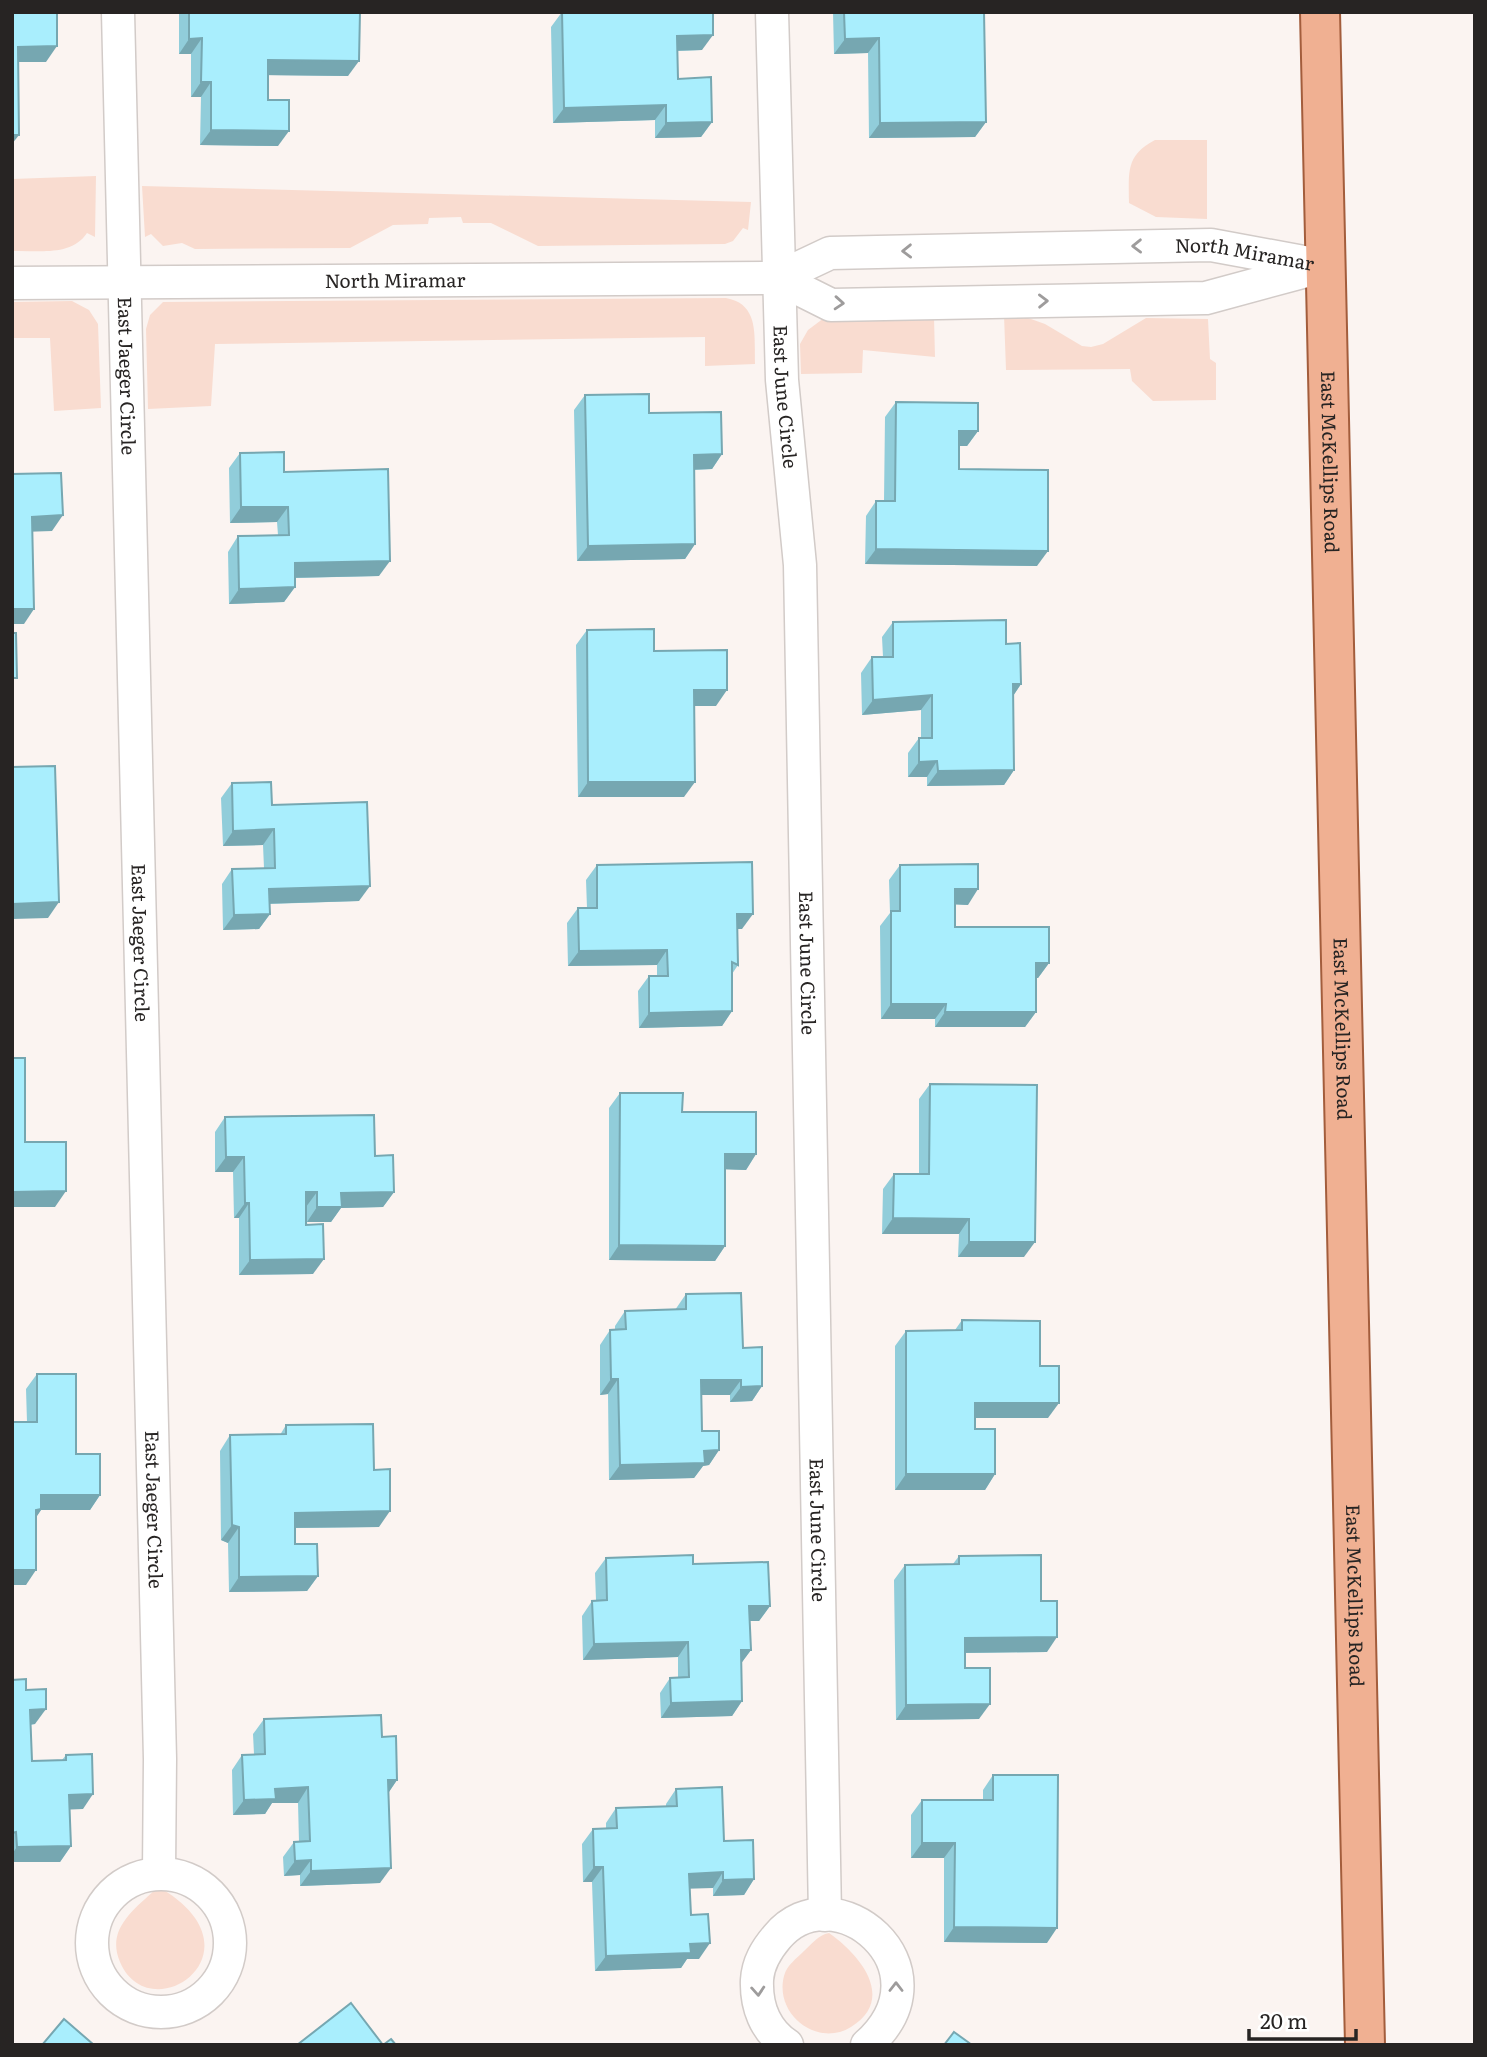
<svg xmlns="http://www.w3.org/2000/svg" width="1487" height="2057" font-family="Literata,serif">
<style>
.green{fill:#f9dcd0}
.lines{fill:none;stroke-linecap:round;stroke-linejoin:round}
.minor-casing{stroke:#d2cbc8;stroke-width:35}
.primary-casing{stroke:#a35d3c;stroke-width:42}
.minor{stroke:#fff;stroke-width:32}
.primary{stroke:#f0b092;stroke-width:38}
.wall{fill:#91cdda}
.shaded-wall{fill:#76a7b1}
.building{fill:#a9eefd;stroke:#76a7b1;stroke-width:2}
.oneway{stroke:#9e9c9c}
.labels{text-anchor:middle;stroke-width:6;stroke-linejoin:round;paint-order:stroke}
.street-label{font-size:19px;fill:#272423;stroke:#fff}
</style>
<rect width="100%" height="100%" fill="#fbf4f1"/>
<!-- green -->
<g class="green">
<path d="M1155 140H1207V219L1156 217 1129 203C1129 172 1125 156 1155 140Z"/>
<path d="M96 176 95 237 87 233C71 257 39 250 12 251V179Z"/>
<polygon points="142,186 751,202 748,230 743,228 733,241 725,244 538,246 491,223 463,223 461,217 429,218 428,224 393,225 350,248 195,249 182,243 163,246 151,234 145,237"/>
<path d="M726 298C760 304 754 337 755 364L705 366V337L215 344 211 406 148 409 146 329 150 315 163 302Z"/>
<polygon points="72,301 89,310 98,324 101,408 54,411 50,338 12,338 12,302"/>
<polygon points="1017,314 1045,324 1082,346 1091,347 1103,344 1146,318 1208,319 1210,359 1216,363 1216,400 1153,401 1132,381 1130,369 1006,370 1004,315"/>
<polygon points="934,317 935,357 863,350 862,373 801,374 800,344 808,330 824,318"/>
<path d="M162 1889C266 1952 150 2032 120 1962 106 1930 133 1910 155 1890Z"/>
<path d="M829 1933C859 1954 897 1998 851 2027 817 2048 774 2014 784 1976 787 1965 796 1959 804 1951 812 1944 818 1935 829 1933Z"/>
</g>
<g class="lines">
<!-- minor casing -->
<g class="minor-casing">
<g id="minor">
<path id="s1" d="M118 12 160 1759 159 1872"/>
<path id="s2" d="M772 12 782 380 800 565 825 1915"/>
<polyline points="777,278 831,305 1206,298 1317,268"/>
<path id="s3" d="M12 283 777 278 830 253 1211 245 1325 266"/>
<circle cx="161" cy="1943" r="69"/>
<path d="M787 2045C765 2030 756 2006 757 1980 758 1963 766 1950 777 1937 833 1869 954 1967 867 2045"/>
</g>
</g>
<!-- primary casing -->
<g class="primary-casing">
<g id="primary">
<path id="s4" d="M1320 12 1365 2045"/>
</g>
</g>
<!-- minor -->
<use href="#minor" class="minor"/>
<!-- primary -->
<use href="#primary" class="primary"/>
</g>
<!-- wall -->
<g class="wall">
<polygon points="179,12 360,12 348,76 268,75 268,100 278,146 200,145 201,97 191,97 191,54 179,54"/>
<polygon points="562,12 702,50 677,51 678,79 712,122 701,137 655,138 655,120 553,123 551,27"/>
<polygon points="833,12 984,12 986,122 975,137 869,138 868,53 834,54"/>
<polygon points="585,395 649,413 722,454 712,469 694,470 695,544 685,559 577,561 574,410"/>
<polygon points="896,402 978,431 967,446 959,446 959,469 1037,566 865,564 866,516 876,501 884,501 885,417"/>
<polygon points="240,453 284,472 379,576 295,578 295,587 284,602 229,604 228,552 238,536 278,535 277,522 230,523 229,468"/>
<polygon points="893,622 1006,644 1021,684 1013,696 1014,770 1004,785 927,786 927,777 908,777 908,753 919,738 921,738 921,710 862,715 861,673 872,657 883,657 882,637"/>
<polygon points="587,630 654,651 716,706 694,706 684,797 578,797 576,645"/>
<polygon points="232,783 272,805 359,901 269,904 270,914 259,929 223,930 222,884 232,869 264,868 263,845 223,846 221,798"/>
<polygon points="597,865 742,929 738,929 738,965 732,974 732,1011 722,1026 639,1028 638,991 649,976 657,976 657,965 568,966 567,923 578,908 587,908 586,880"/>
<polygon points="900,865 968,905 955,904 955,927 1049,963 1038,978 1036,978 1036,1012 1025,1027 935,1027 935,1019 881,1019 880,926 890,913 889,880"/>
<polygon points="930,1084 1024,1257 958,1257 959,1234 882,1234 883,1189 894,1174 919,1174 919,1099"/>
<polygon points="620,1093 682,1112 756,1154 746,1170 725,1169 725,1246 715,1261 609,1260 609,1108"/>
<polygon points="225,1117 375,1156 394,1192 383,1207 341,1208 331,1222 307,1222 313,1274 239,1275 239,1218 234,1218 233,1172 215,1172 215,1132"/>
<polygon points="686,1294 743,1348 762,1386 752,1401 730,1402 730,1395 701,1395 702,1431 719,1450 709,1465 703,1466 694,1478 609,1480 608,1394 600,1395 600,1345 610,1330 615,1329 615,1326 625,1311 675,1310"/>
<polygon points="962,1320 1040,1366 1048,1418 975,1418 975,1429 995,1474 985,1490 895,1490 895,1346 906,1331 955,1330"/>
<polygon points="37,1374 76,1454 100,1495 90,1510 41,1510 36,1517 26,1585 12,1585 12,1422 27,1422 26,1389"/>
<polygon points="286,1425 374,1470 379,1527 295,1528 295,1544 318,1576 307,1591 229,1592 228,1543 221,1540 220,1451 230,1435 280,1435"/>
<polygon points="959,1556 1041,1601 1047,1652 965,1653 965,1668 979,1719 896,1720 894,1580 905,1565 953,1564"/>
<polygon points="606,1558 693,1564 770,1606 759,1621 750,1621 751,1650 741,1663 742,1701 732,1716 661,1718 660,1693 670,1678 678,1678 678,1657 583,1660 582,1616 592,1601 596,1600 595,1573"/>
<polygon points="12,1680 26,1690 35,1724 31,1725 32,1761 62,1760 66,1755 83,1809 70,1809 71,1846 60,1862 12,1862"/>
<polygon points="264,1719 382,1737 397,1780 388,1793 380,1883 300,1886 300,1875 284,1876 283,1857 294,1842 299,1842 298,1803 272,1803 265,1814 233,1815 232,1770 242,1755 254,1754 253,1734"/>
<polygon points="993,1775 1047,1943 944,1942 944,1858 911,1858 911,1815 922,1800 983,1800 983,1790"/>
<polygon points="676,1789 724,1841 754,1879 744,1895 713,1896 713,1888 690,1888 691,1915 699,1959 687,1959 681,1968 595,1971 592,1882 583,1882 582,1844 593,1829 606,1828 606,1823 616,1808 666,1806 666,1804"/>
</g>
<!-- shaded-wall -->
<g class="shaded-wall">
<polygon points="713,35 702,50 666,51 677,36"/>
<polygon points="202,38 191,54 179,54 189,39"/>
<polygon points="879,38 868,53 834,54 845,39"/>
<polygon points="57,46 46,62 12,62 18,47"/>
<polygon points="268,60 359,61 348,76 257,75"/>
<polygon points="201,82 211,82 201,97 191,97"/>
<polygon points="666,105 655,120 553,123 564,108"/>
<polygon points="712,122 701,137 655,138 666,123"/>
<polygon points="986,122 975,137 869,138 880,123"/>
<polygon points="211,130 289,131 278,146 200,145"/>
<polygon points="12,135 19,135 12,144"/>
<polygon points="959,431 978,431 967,446 948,446"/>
<polygon points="722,454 712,469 683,470 694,455"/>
<polygon points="241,507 288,507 277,522 230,523"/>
<polygon points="63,515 52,531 22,532 32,517"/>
<polygon points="695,544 685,559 577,561 588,546"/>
<polygon points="876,549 1048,551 1037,566 865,564"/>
<polygon points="390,561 379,576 284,578 295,563"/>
<polygon points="295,587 284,602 229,604 239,589"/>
<polygon points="12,609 34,609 24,624 12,624"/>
<polygon points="1013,684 1021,684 1011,699"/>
<polygon points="694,690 727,690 716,706 683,706"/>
<polygon points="932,695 921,710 862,715 873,700"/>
<polygon points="937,761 927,777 908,777 919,762"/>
<polygon points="1014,770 1004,785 927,786 938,771"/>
<polygon points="588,782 695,782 684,797 578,797"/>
<polygon points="274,829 263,845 223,846 233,831"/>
<polygon points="370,886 359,901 258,904 269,889"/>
<polygon points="955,889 978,889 968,905 944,904"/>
<polygon points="59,902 48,918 12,919 12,904"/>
<polygon points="270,914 259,929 223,930 234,915"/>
<polygon points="737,914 753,914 742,929 727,929"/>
<polygon points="667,950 657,965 568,966 579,951"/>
<polygon points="1036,963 1049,963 1038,978 1025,978"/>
<polygon points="891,1004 946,1004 935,1019 881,1019"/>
<polygon points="732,1011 722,1026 639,1028 649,1013"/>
<polygon points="945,1012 1036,1012 1025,1027 935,1027"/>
<polygon points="725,1154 756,1154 746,1170 715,1169"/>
<polygon points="226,1157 244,1157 233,1172 215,1172"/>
<polygon points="66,1191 55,1207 12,1207 12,1192"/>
<polygon points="306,1192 317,1192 306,1207"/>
<polygon points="394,1192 383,1207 341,1208 331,1222 307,1222 317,1207 341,1193"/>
<polygon points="245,1203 249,1203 239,1218 234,1218"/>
<polygon points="893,1218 969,1219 959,1234 882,1234"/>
<polygon points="969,1242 1035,1242 1024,1257 958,1257"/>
<polygon points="619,1245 725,1246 715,1261 609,1260"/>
<polygon points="324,1259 313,1274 239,1275 250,1260"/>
<polygon points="611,1379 618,1379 608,1394 600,1395"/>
<polygon points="701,1380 741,1380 730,1395 690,1395"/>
<polygon points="762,1386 752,1401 730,1402 741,1387"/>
<polygon points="975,1403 1059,1403 1048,1418 964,1418"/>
<polygon points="719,1450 709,1465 703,1466 694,1478 609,1480 620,1465 704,1451"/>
<polygon points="906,1474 995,1474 985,1490 895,1490"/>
<polygon points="41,1495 100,1495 90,1510 41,1510 31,1525"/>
<polygon points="390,1511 379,1527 284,1528 295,1513"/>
<polygon points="232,1525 239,1527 228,1543 221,1540"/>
<polygon points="12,1570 36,1570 26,1585 12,1585"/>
<polygon points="318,1576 307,1591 229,1592 239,1577"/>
<polygon points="749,1606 770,1606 759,1621 739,1621"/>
<polygon points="1057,1637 1047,1652 954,1653 965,1638"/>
<polygon points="688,1642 678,1657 583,1660 594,1644"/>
<polygon points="741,1650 751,1650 740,1665"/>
<polygon points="742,1701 732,1716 661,1718 671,1703"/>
<polygon points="990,1704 979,1719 896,1720 906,1705"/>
<polygon points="46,1709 35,1724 20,1725 30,1710"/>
<polygon points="388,1780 397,1780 387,1795"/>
<polygon points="308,1787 298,1803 272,1803 265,1814 233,1815 244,1800 275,1789"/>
<polygon points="93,1794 83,1809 59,1810 69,1795"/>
<polygon points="922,1843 955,1843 944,1858 911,1858"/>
<polygon points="71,1846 60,1862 12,1862 12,1854 17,1847"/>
<polygon points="311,1860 300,1875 284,1876 295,1861"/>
<polygon points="594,1867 603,1867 592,1882 583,1882"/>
<polygon points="391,1868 380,1883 300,1886 311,1871"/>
<polygon points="723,1872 713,1888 679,1889 689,1874"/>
<polygon points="754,1879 744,1895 713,1896 723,1880"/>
<polygon points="954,1927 1057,1928 1047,1943 944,1942"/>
<polygon points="710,1943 699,1959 687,1959 681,1968 595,1971 606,1956 690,1944"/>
</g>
<!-- building -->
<g class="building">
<polygon points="12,12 57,12 57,46 18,47 19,135 12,135"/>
<polygon points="189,12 360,12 359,61 268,60 268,100 289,100 289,131 211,130 211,82 201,82 202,38 189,39"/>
<polygon points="562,12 713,12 713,35 677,36 678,79 711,77 712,122 666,123 666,105 564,108"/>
<polygon points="844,12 984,12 986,122 880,123 879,38 845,39"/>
<polygon points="649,394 649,413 721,412 722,454 694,455 695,544 588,546 585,395"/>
<polygon points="896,402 978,403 978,431 959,431 959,469 1048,470 1048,551 876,549 876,501 895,501"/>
<polygon points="284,452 284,472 388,469 390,561 295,563 295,587 239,589 238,536 289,535 288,507 241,507 240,453"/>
<polygon points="61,473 63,515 32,517 34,609 12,609 12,474"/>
<polygon points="1006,620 1006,644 1020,643 1021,684 1013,684 1014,770 938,771 937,761 919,762 919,738 932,738 932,695 873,700 872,657 893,657 893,622"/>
<polygon points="654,629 654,651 727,650 727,690 694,690 695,782 588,782 587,630"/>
<polygon points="12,633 16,633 17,678 12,678"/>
<polygon points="55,766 59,902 12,904 12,767"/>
<polygon points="271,782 272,805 367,802 370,886 269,889 270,914 234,915 232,869 275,868 274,829 233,831 232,783"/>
<polygon points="752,862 753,914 737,914 738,965 732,962 732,1011 649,1013 649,976 668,976 667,950 579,951 578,908 597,908 597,865"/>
<polygon points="978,864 978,889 955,889 955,927 1049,927 1049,963 1036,963 1036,1012 945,1012 946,1004 891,1004 891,911 900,911 900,865"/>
<polygon points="12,1058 25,1058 25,1142 66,1142 66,1191 12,1192"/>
<polygon points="930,1084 1037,1085 1035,1242 969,1242 969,1219 893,1218 894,1174 929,1174"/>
<polygon points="620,1093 683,1093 682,1112 756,1112 756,1154 725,1154 725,1246 619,1245"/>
<polygon points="374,1115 375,1156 393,1155 394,1192 341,1193 342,1207 317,1207 317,1192 306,1192 306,1225 323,1224 324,1259 250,1260 249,1203 245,1203 244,1157 226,1157 225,1117"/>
<polygon points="741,1293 743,1348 762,1347 762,1386 741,1387 741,1380 701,1380 702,1431 719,1431 719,1450 704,1451 705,1463 620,1465 618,1379 611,1379 610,1330 626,1329 625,1311 686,1309 686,1294"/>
<polygon points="962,1320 1040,1321 1040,1366 1059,1366 1059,1403 975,1403 975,1429 995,1429 995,1474 906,1474 906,1331 962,1330"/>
<polygon points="37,1374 76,1374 76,1454 100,1454 100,1495 41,1495 41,1509 36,1510 36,1570 12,1570 12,1422 37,1422"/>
<polygon points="373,1424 374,1470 390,1469 390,1511 295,1513 295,1544 317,1544 318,1576 239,1577 239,1527 232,1525 230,1435 286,1434 286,1425"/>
<polygon points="693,1555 693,1564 768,1562 770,1606 749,1606 751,1650 741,1650 742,1701 671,1703 670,1678 689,1677 688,1642 594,1644 592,1601 607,1600 606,1558"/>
<polygon points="1041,1555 1041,1601 1057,1601 1057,1637 965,1638 965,1668 990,1668 990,1704 906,1705 905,1565 959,1564 959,1556"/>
<polygon points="26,1679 26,1690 46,1689 46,1709 30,1710 32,1761 66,1760 66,1755 92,1754 93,1794 69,1795 71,1846 17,1847 16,1832 12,1833 12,1680"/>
<polygon points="381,1715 382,1737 396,1736 397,1780 388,1780 391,1868 311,1871 311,1860 295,1861 294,1842 310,1841 308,1787 275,1789 276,1799 244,1800 242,1755 265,1754 264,1719"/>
<polygon points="993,1775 1058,1775 1057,1928 954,1927 955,1843 922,1843 922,1800 993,1800"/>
<polygon points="722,1787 724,1841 753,1840 754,1879 723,1880 723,1872 689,1874 691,1915 708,1914 710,1943 690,1944 691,1953 606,1956 603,1867 594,1867 593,1829 617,1828 616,1808 677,1806 676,1789"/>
<polygon points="351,2003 383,2045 297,2045"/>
<polygon points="64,2019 94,2045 42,2045"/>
<polygon points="954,2032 972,2045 944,2045"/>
<polygon points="391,2039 396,2045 383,2045"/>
</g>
<!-- one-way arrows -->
<defs><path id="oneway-chevron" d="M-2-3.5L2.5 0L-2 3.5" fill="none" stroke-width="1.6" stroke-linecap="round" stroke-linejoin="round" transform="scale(1.75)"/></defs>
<g class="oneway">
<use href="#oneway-chevron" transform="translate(1137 246) rotate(179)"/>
<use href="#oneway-chevron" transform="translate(907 251) rotate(179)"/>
<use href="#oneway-chevron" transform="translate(1043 301) rotate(-1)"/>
<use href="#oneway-chevron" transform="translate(839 303) rotate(4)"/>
<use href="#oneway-chevron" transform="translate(896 1987) rotate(-90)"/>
<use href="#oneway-chevron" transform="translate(758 1991) rotate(86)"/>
</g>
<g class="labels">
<!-- street labels -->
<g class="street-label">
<text dy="7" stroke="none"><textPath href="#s3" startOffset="1239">North Miramar</textPath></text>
<text dy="7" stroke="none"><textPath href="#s3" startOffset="383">North Miramar</textPath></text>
<text dy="7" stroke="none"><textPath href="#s1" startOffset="364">East Jaeger Circle</textPath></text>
<text dy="7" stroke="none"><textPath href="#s2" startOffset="385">East June Circle</textPath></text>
<text dy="7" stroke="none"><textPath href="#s4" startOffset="450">East McKellips Road</textPath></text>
<text dy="7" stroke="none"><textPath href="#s1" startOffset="931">East Jaeger Circle</textPath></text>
<text dy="7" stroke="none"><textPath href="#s2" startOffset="952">East June Circle</textPath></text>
<text dy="7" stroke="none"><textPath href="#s4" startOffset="1017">East McKellips Road</textPath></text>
<text dy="7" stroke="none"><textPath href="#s1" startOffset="1498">East Jaeger Circle</textPath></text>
<text dy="7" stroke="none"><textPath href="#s2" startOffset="1519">East June Circle</textPath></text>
<text dy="7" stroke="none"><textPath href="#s4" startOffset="1584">East McKellips Road</textPath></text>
</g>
</g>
<!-- border -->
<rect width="1487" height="2057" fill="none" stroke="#272423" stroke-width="28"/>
<!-- scale -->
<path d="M1249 2029v10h107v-10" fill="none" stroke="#272423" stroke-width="3.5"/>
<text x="1260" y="2029" font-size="21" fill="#272423" stroke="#ffffff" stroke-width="5" paint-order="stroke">20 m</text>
</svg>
